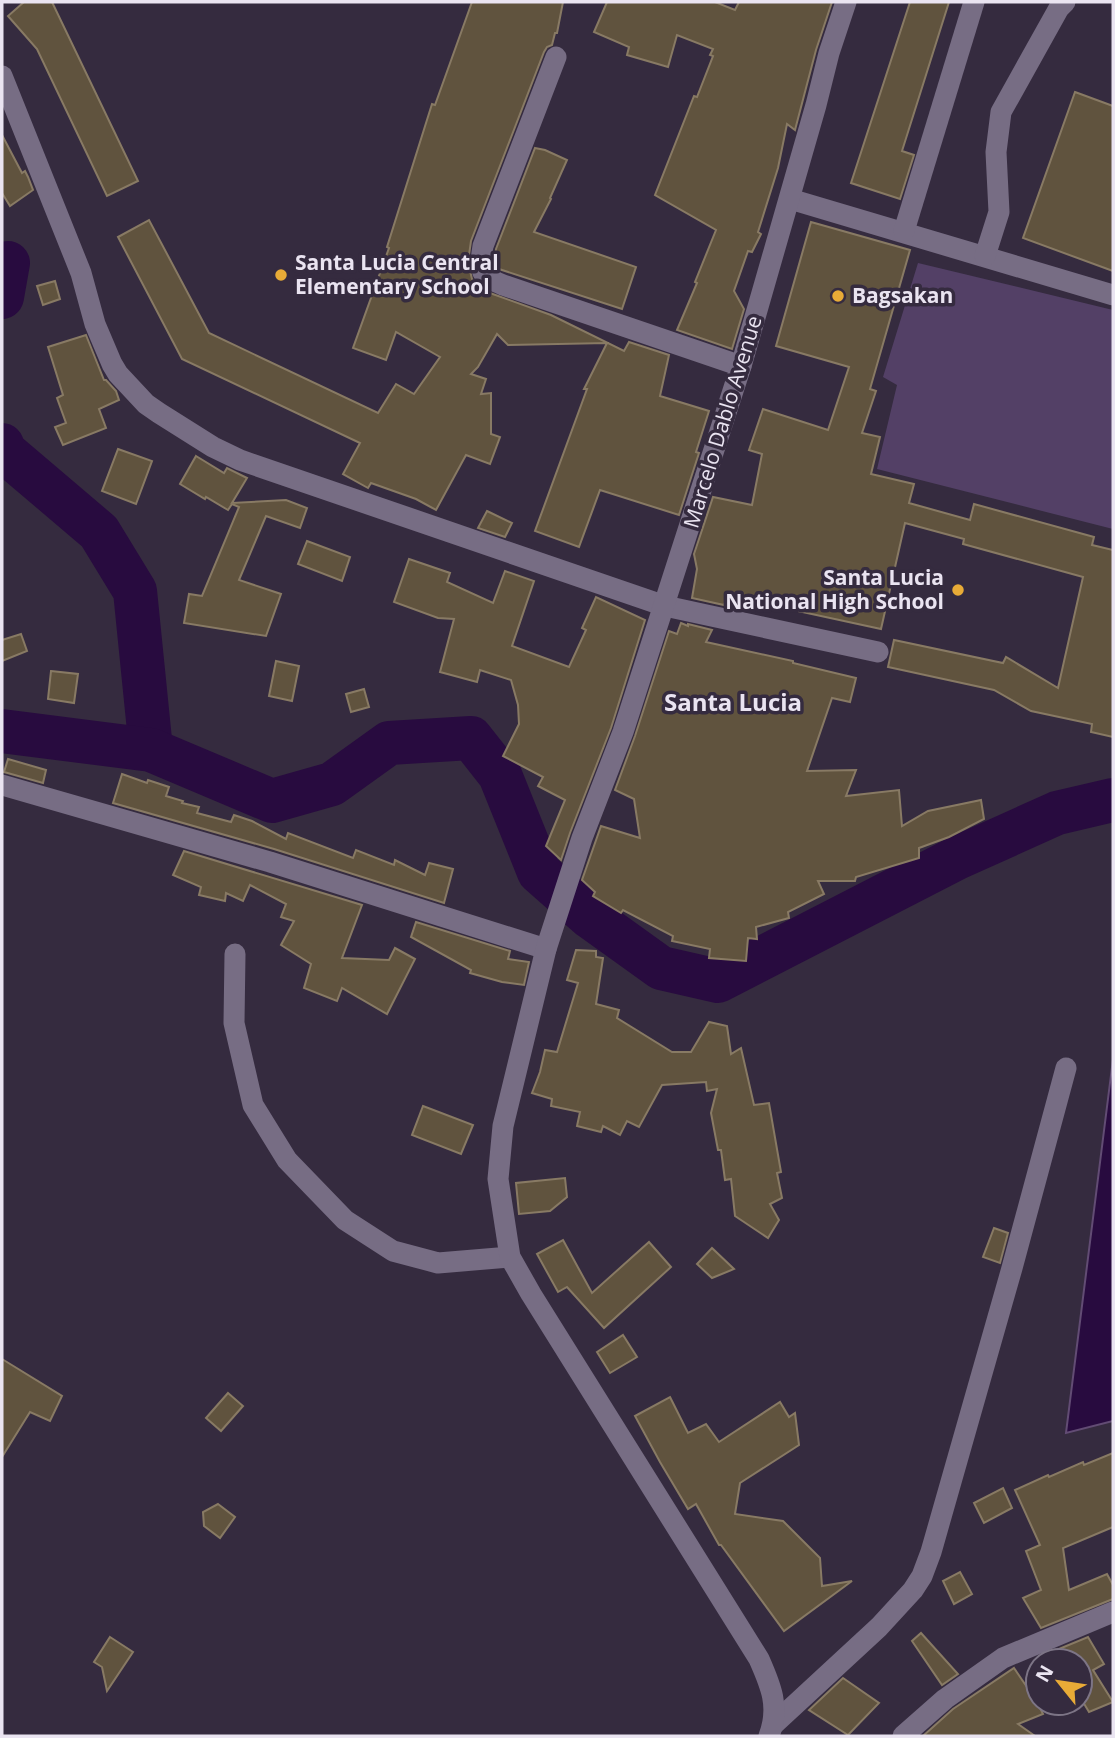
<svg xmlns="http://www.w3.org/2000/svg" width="1115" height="1738" font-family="'Open Sans',sans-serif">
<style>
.green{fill:#534066}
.water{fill:#280b3f;stroke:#624c74;stroke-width:2}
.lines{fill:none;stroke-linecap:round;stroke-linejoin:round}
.river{stroke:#280b3f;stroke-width:44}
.building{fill:#60533e;stroke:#887a64;stroke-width:2}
.minor{stroke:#776d84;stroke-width:21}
.poi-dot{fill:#e8ab37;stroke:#352b3f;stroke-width:2.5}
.labels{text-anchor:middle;stroke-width:7;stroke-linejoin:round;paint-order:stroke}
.poi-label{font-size:21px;font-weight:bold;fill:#eae4f1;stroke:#352b3f;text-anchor:start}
.street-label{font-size:21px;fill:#eae4f1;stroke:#352b3f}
.quarter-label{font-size:24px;font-weight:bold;fill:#eae4f1;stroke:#352b3f}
</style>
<rect width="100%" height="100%" fill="#352b3f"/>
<!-- green -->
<polygon class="green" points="918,263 1113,310 1113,529 877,469 897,385 883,377"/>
<!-- water -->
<polygon class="water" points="1113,1059 1113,1421 1066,1433"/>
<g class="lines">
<!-- river -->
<g class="river">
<polyline points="2,297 8,263"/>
<polyline points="2,445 5,452 99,532 135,591 151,750"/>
<polyline points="2,731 151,750 272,801 332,784 389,743 471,738 500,775 539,872 590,917 661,968 718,981 957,858 1057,813 1113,800"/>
</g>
</g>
<!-- building -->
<g class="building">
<polygon points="24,2 52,2 138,181 107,196 37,49 8,16"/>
<polygon points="472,2 563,2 557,33 555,33 552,45 547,47 544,52 471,241 468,262 472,279 477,285 490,293 551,315 624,351 629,342 669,355 660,396 709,411 696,452 699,453 679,515 600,490 579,547 535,531 587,389 584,389 607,343 508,345 497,334 478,367 471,374 486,379 481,394 491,393 491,434 500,437 490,464 466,455 436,510 416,499 371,483 368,488 343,474 360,443 182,359 118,237 149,220 209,333 378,413 396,384 414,394 440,357 396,332 386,360 353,348 389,248 387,247 432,104 435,105"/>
<polygon points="607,2 715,2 735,10 739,2 832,2 816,50 795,130 787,124 778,168 758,232 761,234 752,252 748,251 734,291 744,309 732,349 677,330 697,283 695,282 716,230 655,195 694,96 697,97 713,56 710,55 713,49 677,35 668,67 627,55 629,47 594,32"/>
<polygon points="910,2 949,2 902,151 914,155 900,199 851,183"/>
<polygon points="1075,92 1113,106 1113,271 1023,238"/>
<polygon points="2,135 22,173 25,171 28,177 33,190 10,206 2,193"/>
<polygon points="535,148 545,150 567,160 550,198 551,199 534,232 636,267 622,309 499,269 494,266 496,249"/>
<polygon points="811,222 910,250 870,389 876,391 862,433 880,437 871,474 914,484 909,503 970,520 974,504 1094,537 1092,545 1113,550 1113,737 1091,732 1092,724 1031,711 994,690 888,667 894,640 1003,663 1006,657 1058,688 1083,577 963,544 964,539 905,523 881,629 728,596 724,605 692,598 697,569 694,554 713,497 752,505 762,454 749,450 763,409 828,430 849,367 776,346"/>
<polygon points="55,281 60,299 43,305 37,286"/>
<polygon points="86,335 104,380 106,380 116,391 119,400 99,409 106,428 63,445 55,427 66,423 57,398 63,395 48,347"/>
<polygon points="118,449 152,461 136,504 102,491"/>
<polygon points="196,456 224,473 227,468 247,478 232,503 286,500 307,508 300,528 266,516 239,580 281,594 266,636 184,623 189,594 202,596 239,507 232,504 228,510 206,497 205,499 180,484"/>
<polygon points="487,511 512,523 505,537 478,528"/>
<polygon points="307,541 350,557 342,581 298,564"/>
<polygon points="409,559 450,573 447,582 493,603 505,571 534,581 512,646 569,667 586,630 582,628 596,597 645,620 611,728 570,833 561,860 546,846 565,800 538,786 543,777 503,756 519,724 518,705 511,680 480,670 477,682 440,672 454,619 438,618 394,602"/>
<polygon points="681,623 688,626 688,624 712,630 706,642 793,661 793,663 856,678 850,702 832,698 807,771 856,770 846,796 899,790 902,826 928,811 981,800 984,819 949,837 919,848 919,858 856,877 855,881 818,881 824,894 788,912 789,918 756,927 757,939 748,938 746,961 709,958 710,949 672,941 673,936 623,910 621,913 593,896 595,892 582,880 601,826 640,838 634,799 615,790 635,736 669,631 677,634"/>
<polygon points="21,634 27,651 2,661 2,640"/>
<polygon points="276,661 299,666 292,701 269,696"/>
<polygon points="51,671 78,674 74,703 48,699"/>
<polygon points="364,689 369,707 351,712 346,694"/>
<polygon points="8,759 46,770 43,783 4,772"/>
<polygon points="122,774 147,783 148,780 169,787 166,796 183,801 182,803 199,807 197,813 231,822 234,815 252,821 286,839 288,833 353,858 356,850 394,865 395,860 425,875 429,863 453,869 444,903 274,849 113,803"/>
<polygon points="184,851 362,905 342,958 389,960 395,948 415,959 387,1014 342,988 337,1001 304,988 311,964 281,945 294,921 281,917 286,904 250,885 243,901 226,893 225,901 199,895 201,887 173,875"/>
<polygon points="416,922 510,951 508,959 529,962 524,985 502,982 470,973 471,970 411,937"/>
<polygon points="576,950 596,951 596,957 603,958 596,1004 619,1010 617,1018 672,1052 691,1052 709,1022 727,1026 731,1054 741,1048 754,1105 769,1103 781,1172 777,1173 782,1198 770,1204 779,1220 768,1238 735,1216 731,1179 725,1180 721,1150 718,1150 711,1113 717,1089 707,1091 706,1082 662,1085 639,1127 627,1121 620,1135 603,1126 601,1132 577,1126 580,1112 551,1106 552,1099 532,1093 540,1072 545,1050 557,1052 578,983 567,980"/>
<polygon points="423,1106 473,1125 461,1154 412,1135"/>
<polygon points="565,1178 567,1197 550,1211 519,1214 516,1183"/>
<polygon points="994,1228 1008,1233 1000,1263 983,1257"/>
<polygon points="563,1240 592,1293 649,1242 671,1267 604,1328 567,1287 558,1292 537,1254"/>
<polygon points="712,1248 734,1269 712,1278 697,1264"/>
<polygon points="623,1335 637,1357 610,1373 597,1352"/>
<polygon points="2,1359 62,1396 50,1421 30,1412 2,1457"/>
<polygon points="228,1393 243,1406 221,1431 206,1418"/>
<polygon points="670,1397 688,1433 706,1424 719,1442 780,1402 789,1417 795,1413 799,1445 740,1483 735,1514 783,1521 820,1558 822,1586 852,1581 784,1631 721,1545 719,1545 696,1504 688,1509 660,1462 635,1416"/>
<polygon points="1113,1453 1113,1527 1063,1548 1069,1590 1107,1574 1113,1585 1113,1599 1041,1628 1023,1598 1041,1590 1026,1551 1040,1545 1015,1490 1048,1475 1049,1477 1083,1462 1084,1465"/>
<polygon points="1003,1488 1012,1508 984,1523 974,1503"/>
<polygon points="218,1504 235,1517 220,1538 204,1526 203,1512"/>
<polygon points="960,1572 972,1594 954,1604 943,1581"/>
<polygon points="921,1633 958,1674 942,1685 912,1641"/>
<polygon points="110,1637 133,1652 107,1691 102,1667 94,1662"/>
<polygon points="1088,1637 1104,1664 1093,1670 1113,1702 1089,1712 1080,1697 1080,1661 1060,1661 1054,1651"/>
<polygon points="1014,1668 1029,1690 1031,1689 1043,1714 1018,1724 1035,1736 923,1736 953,1709"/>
<polygon points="843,1678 879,1703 848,1735 809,1710"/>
</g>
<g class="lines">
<!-- minor -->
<g class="minor">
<path d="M556 57 483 246C479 272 479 275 503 285L741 366"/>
<polyline points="2,76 81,273 95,324 112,364 118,374 146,404 159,413 213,447 240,460 665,606 878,652"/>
<polyline points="790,199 1113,295"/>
<polyline points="904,231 974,2"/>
<polyline points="985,256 999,212 996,152 1001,112 1059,8 1065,2"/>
<polyline points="2,785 270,862 546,949"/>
<polyline points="235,954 234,1023 253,1105 287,1160 345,1220 393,1251 438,1263 510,1257"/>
<polyline points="773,1725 879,1627 913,1590 922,1576 931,1552 1012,1268 1066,1068"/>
<path d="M769 1736C780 1707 771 1686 759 1659L531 1294 510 1257 498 1179 503 1126 546 949 582 838 623 732 741 366 816 105 829 53 846 2"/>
<polyline points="903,1736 945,1699 1003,1658 1113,1612"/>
</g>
</g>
<!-- markers -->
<g class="poi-dot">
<circle cx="281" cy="275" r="7"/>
<circle cx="838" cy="296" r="7"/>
<circle cx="958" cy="590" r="7"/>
</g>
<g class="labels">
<!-- poi labels -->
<g class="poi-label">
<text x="295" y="270">Santa Lucia Central<tspan x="295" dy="24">Elementary School</tspan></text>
<text x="852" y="303">Bagsakan</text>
<text x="944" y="585" text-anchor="end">Santa Lucia<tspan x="944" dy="24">National High School</tspan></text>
</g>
<!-- street labels -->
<g class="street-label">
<text transform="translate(723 422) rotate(-73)" y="7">Marcelo Dablo Avenue</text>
</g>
<!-- quarter labels -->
<g class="quarter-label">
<text x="733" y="711">Santa Lucia</text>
</g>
</g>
<!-- border -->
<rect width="1115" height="1738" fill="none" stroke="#eae4f1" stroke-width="7"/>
<!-- north arrow -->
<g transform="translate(1059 1682) rotate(300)"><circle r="33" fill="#352b3f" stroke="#7d7586" stroke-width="2"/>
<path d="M0-5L12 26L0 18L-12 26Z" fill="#e8ab37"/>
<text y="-10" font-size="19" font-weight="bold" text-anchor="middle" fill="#eae4f1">N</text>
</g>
</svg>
